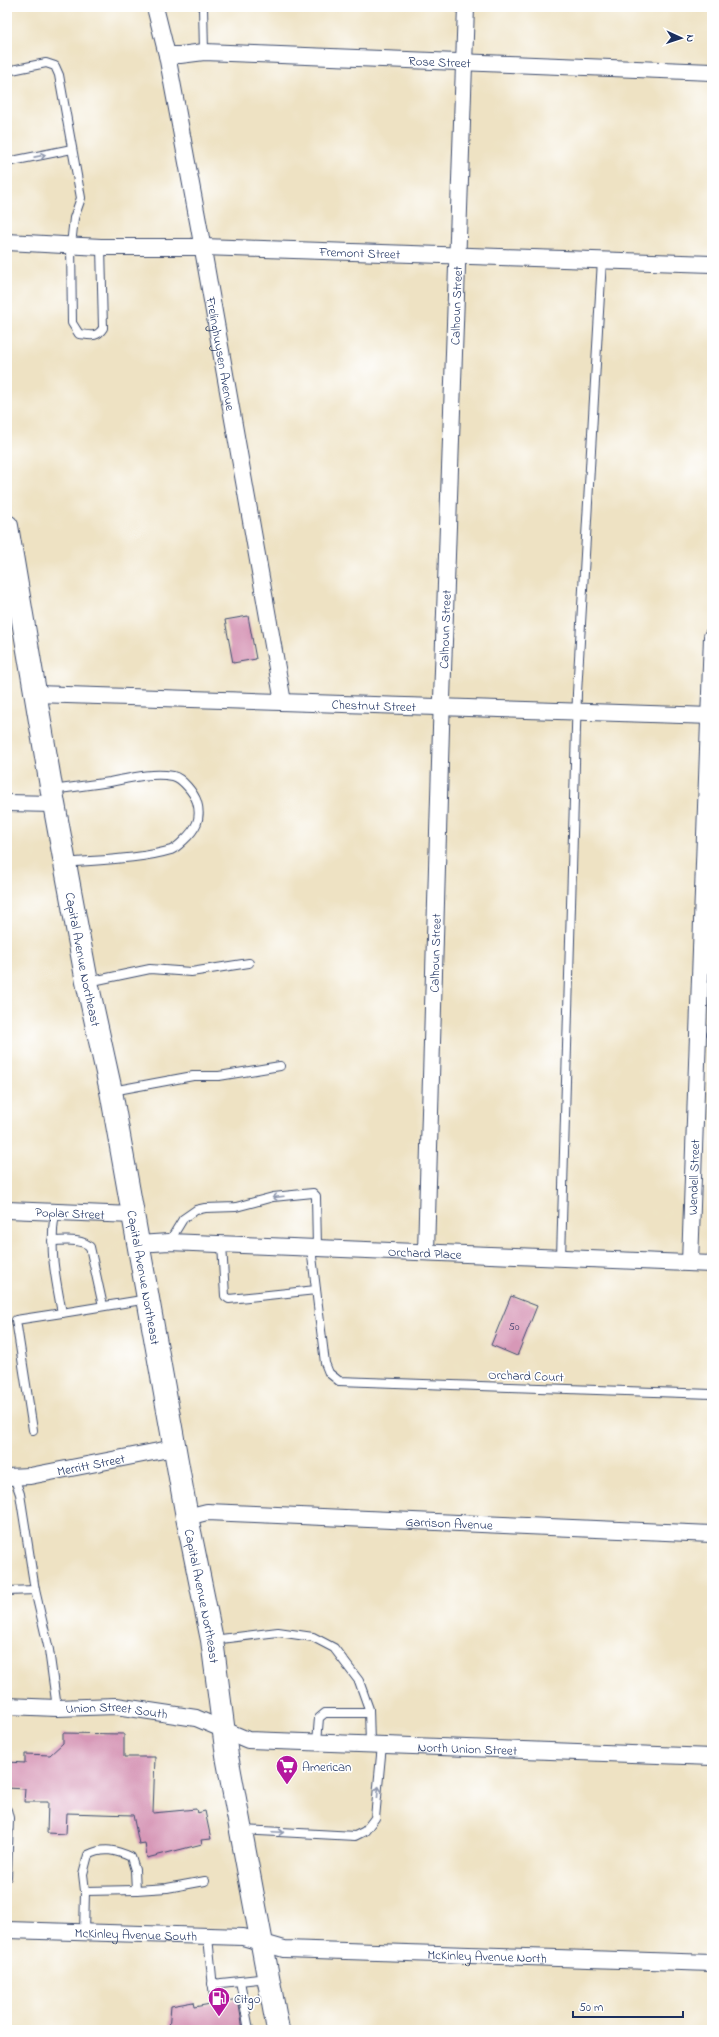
<svg xmlns="http://www.w3.org/2000/svg" width="719" height="2037" font-family="'Indie Flower',sans-serif">
<style>
.building{fill:#d798b7}
.lines{fill:none;stroke-linecap:round;stroke-linejoin:round}
.service-casing{stroke:#3b4a6d;stroke-width:10}
.minor-casing{stroke:#3b4a6d;stroke-width:18}
.primary-casing{stroke:#3b4a6d;stroke-width:24}
.service{stroke:#fff;stroke-width:8}
.minor{stroke:#fff;stroke-width:16}
.primary{stroke:#fff;stroke-width:22}
.oneway{stroke:#8d97ae}
.labels{text-anchor:middle;stroke-width:3.5;stroke-linejoin:round;paint-order:stroke}
.number-label{font-size:11px;fill:#4a4974}
.street-label{font-size:13px;fill:#1b2f5e;stroke:#fff}
.poi-label{font-size:13px;fill:#1b2f5e;stroke:#fff;text-anchor:start}
</style>
<rect width="100%" height="100%" fill="#fff"/>
<filter id="ink" filterUnits="userSpaceOnUse"><feTurbulence type="fractalNoise" baseFrequency=".025" numOctaves="2"/><feDisplacementMap in="SourceGraphic" scale="8" xChannelSelector="R" yChannelSelector="G"/><feConvolveMatrix kernelMatrix="1 2 1 2 8 2 1 2 1" color-interpolation-filters="sRGB"/></filter>
<filter id="wash" filterUnits="userSpaceOnUse"><feTurbulence type="fractalNoise" baseFrequency=".012" numOctaves="4" result="noise"/><feDisplacementMap in="SourceGraphic" scale="16" xChannelSelector="R" yChannelSelector="G"/><feGaussianBlur stdDeviation="0.9" result="paint"/><feColorMatrix in="noise" values="0 0 0 0 0 0 0 0 0 0 0 0 0 0 0 0 0 1.4 0 .05"/><feComposite in="paint" operator="in"/></filter>
<g filter="url(#wash)">
<rect width="100%" height="100%" fill="#eee2c3"/>
<g id="blocks">
<!-- building -->
<g class="building">
<polygon points="248,616 256,659 233,663 225,620"/>
<polygon points="511,1296 537,1306 517,1356 491,1345"/>
<polygon points="63,1733 124,1734 124,1757 155,1757 153,1813 196,1809 197,1813 205,1811 211,1839 201,1840 202,1844 147,1858 145,1843 139,1844 133,1815 67,1813 66,1834 47,1833 48,1802 24,1802 25,1789 7,1788 7,1762 25,1763 25,1754 50,1755 63,1743"/>
<polygon points="238,1999 243,2030 169,2030 171,2006 193,2002 194,2007"/>
</g>
</g>
</g>
<g filter="url(#ink)">
<use href="#blocks" fill-opacity="0" stroke="#3b4a6d" stroke-width="1"/>
<g class="lines">
<!-- service casing -->
<g class="service-casing">
<g id="service">
<polyline points="203,7 204,52"/>
<path d="M7 71 46 63 55 66 59 75 81 198 74 218 71 245 72 323 79 334C90 335 97 338 103 328L101 247"/>
<polyline points="7,162 72,149"/>
<path d="M53 790C72 787 91 785 110 782 130 778 152 772 173 776 182 778 194 793 197 802 202 819 196 829 183 841 180 844 176 848 171 850 141 859 98 860 66 863"/>
<polyline points="88,982 150,969 191,972 249,963"/>
<polyline points="112,1091 193,1076 219,1076 280,1066"/>
<path d="M55 1212C49 1250 55 1275 62 1313L148 1299"/>
<path d="M52 1241C63 1241 82 1238 90 1247L103 1306"/>
<polyline points="169,1242 183,1219 196,1210 205,1208 236,1207 273,1197 313,1193 316,1196 317,1248"/>
<polyline points="222,1244 225,1296 229,1299 316,1290"/>
<polyline points="311,1248 325,1363 329,1373 339,1381 712,1394"/>
<polyline points="561,1258 577,693 602,260"/>
<polyline points="33,1430 16,1320 62,1313"/>
<polyline points="14,1477 20,1494 35,1590"/>
<polyline points="7,1591 35,1590 49,1650 57,1708"/>
<polyline points="213,1640 278,1632 313,1637 334,1648 359,1681 369,1709 370,1744"/>
<polyline points="317,1742 319,1718 325,1713 369,1713"/>
<polyline points="7,1810 9,1818 7,1877"/>
<polyline points="242,1830 355,1836 365,1831 375,1818 382,1745"/>
<polyline points="85,1891 136,1890"/>
<path d="M84 1933 85 1891 83 1874 88 1855C104 1847 116 1850 131 1857L135 1870 136 1890 167 1888 205 1881"/>
<polyline points="208,1937 214,1998"/>
<polyline points="240,1981 249,2030"/>
<polyline points="212,1984 268,1978"/>
</g>
</g>
<!-- minor casing -->
<g class="minor-casing">
<g id="minor">
<path id="s1" d="M155 7 167 55 199 227 283 702"/>
<path id="s2" d="M167 55H180L204 52 712 72"/>
<path id="s3" d="M7 242 101 247H203L712 264"/>
<path id="s4" d="M36 694 712 716"/>
<polyline points="7,803 54,804"/>
<path id="s5" d="M7 1210 133 1215"/>
<path id="s6" d="M138 1244 169 1242 712 1264"/>
<path id="s7" d="M426 1252 441 728 466 7"/>
<path id="s8" d="M690 1263 712 636"/>
<path id="s9" d="M7 1477 30 1476 174 1448"/>
<path id="s10" d="M187 1517 207 1512 712 1534"/>
<path id="s11" d="M7 1706 57 1708 116 1706 196 1718 248 1740 712 1757"/>
<path id="s12" d="M7 1930 243 1937 284 1949 712 1963"/>
</g>
</g>
<!-- primary casing -->
<g class="primary-casing">
<g id="primary">
<path id="s13" d="M7 526 54 804 87 982 111 1091 187 1517 212 1640 227 1756 278 2030"/>
</g>
</g>
<!-- service -->
<use href="#service" class="service"/>
<!-- minor -->
<use href="#minor" class="minor"/>
<!-- primary -->
<use href="#primary" class="primary"/>
</g>
<!-- one-way arrows -->
<defs><path id="oneway-shaft" d="M-6 0H5M1.5-3L5.5 0L1.5 3" fill="none" stroke-width="1.6" stroke-linecap="round" stroke-linejoin="round"/></defs>
<g class="oneway">
<use href="#oneway-shaft" transform="translate(40 156) rotate(-11)"/>
<use href="#oneway-shaft" transform="translate(278 1197) rotate(173)"/>
<use href="#oneway-shaft" transform="translate(378 1792) rotate(-84)"/>
<use href="#oneway-shaft" transform="translate(278 1832) rotate(3)"/>
</g>
</g>
<!-- icons -->
<defs>
<g id="supermarket-pin" transform="scale(1.15)"><path d="M0 17L-7.5 6A9.5 9.5 0 1 1 7.5 6Z" fill="#b5179e" stroke="#fff"/><path d="M-6-5.5h2.5l.6 2H6L4.5 2H-2.5L-4.4-4H-6ZM-1.5 3.2a1.3 1.3 0 1 0 .1 0ZM3 3.2a1.3 1.3 0 1 0 .1 0Z" fill="#fff"/></g>
<g id="fuel-pin" transform="scale(1.15)"><path d="M0 17L-7.5 6A9.5 9.5 0 1 1 7.5 6Z" fill="#b5179e" stroke="#fff"/><path d="M-5.5-6h7V0h2V4h1.3V-2.5L3-4.5l.8-.8L6-3V5H2.5V1h-1V6h-7ZM-4.2-4.7v3.2H.2V-4.7Z" fill="#fff"/></g>
</defs>
<g fill-rule="evenodd">
<use href="#supermarket-pin" x="287" y="1766"/>
<use href="#fuel-pin" x="219" y="1998"/>
</g>
<g class="labels">
<!-- number labels -->
<g class="number-label">
<text x="514" y="1330">50</text>
</g>
<!-- street labels -->
<g class="street-label">
<text dy="5" stroke="none"><textPath href="#s2" startOffset="273">Rose Street</textPath></text>
<text dy="5" stroke="none"><textPath href="#s3" startOffset="353">Fremont Street</textPath></text>
<text dy="5" stroke="none"><textPath href="#s7" startOffset="947">Calhoun Street</textPath></text>
<text dy="5" stroke="none"><textPath href="#s1" startOffset="353">Frelinghuysen Avenue</textPath></text>
<text dy="5" stroke="none"><textPath href="#s7" startOffset="623">Calhoun Street</textPath></text>
<text dy="5" stroke="none"><textPath href="#s4" startOffset="338">Chestnut Street</textPath></text>
<text dy="5" stroke="none"><textPath href="#s7" startOffset="299">Calhoun Street</textPath></text>
<text dy="5" stroke="none"><textPath href="#s13" startOffset="440">Capital Avenue Northeast</textPath></text>
<text dy="5" stroke="none"><textPath href="#s8" startOffset="86">Wendell Street</textPath></text>
<text dy="5" stroke="none"><textPath href="#s5" startOffset="63">Poplar Street</textPath></text>
<text dy="5" stroke="none"><textPath href="#s6" startOffset="287">Orchard Place</textPath></text>
<text dy="5" stroke="none"><textPath href="#s13" startOffset="764">Capital Avenue Northeast</textPath></text>
<text transform="translate(526 1375) rotate(2)" y="5">Orchard Court</text>
<text dy="5" stroke="none"><textPath href="#s9" startOffset="85">Merritt Street</textPath></text>
<text dy="5" stroke="none"><textPath href="#s10" startOffset="263">Garrison Avenue</textPath></text>
<text dy="5" stroke="none"><textPath href="#s13" startOffset="1088">Capital Avenue Northeast</textPath></text>
<text dy="5" stroke="none"><textPath href="#s11" startOffset="110">Union Street South</textPath></text>
<text dy="5" stroke="none"><textPath href="#s11" startOffset="466">North Union Street</textPath></text>
<text dy="5" stroke="none"><textPath href="#s12" startOffset="129">McKinley Avenue South</textPath></text>
<text dy="5" stroke="none"><textPath href="#s12" startOffset="482">McKinley Avenue North</textPath></text>
</g>
<!-- poi labels -->
<g class="poi-label">
<text x="302" y="1771">American</text>
<text x="234" y="2003">Citgo</text>
</g>
</g>
<!-- margin -->
<rect width="719" height="2037" fill="none" stroke="#fff" stroke-width="24"/>
<!-- north arrow -->
<g transform="translate(681 38) rotate(93)" stroke="#ffffff" stroke-width="3" paint-order="stroke">
<path d="M0-3L7 15L0 10L-7 15Z" fill="#1b2f5e"/>
<text y="-6" font-size="11" font-weight="bold" text-anchor="middle" fill="#1b2f5e">N</text>
</g>
<!-- scale -->
<path d="M573 2011v6h110v-6" fill="none" stroke="#1b2f5e" stroke-width="2"/>
<text x="579" y="2011" font-size="12" fill="#1b2f5e" stroke="#ffffff" stroke-width="3" paint-order="stroke">50 m</text>
</svg>
